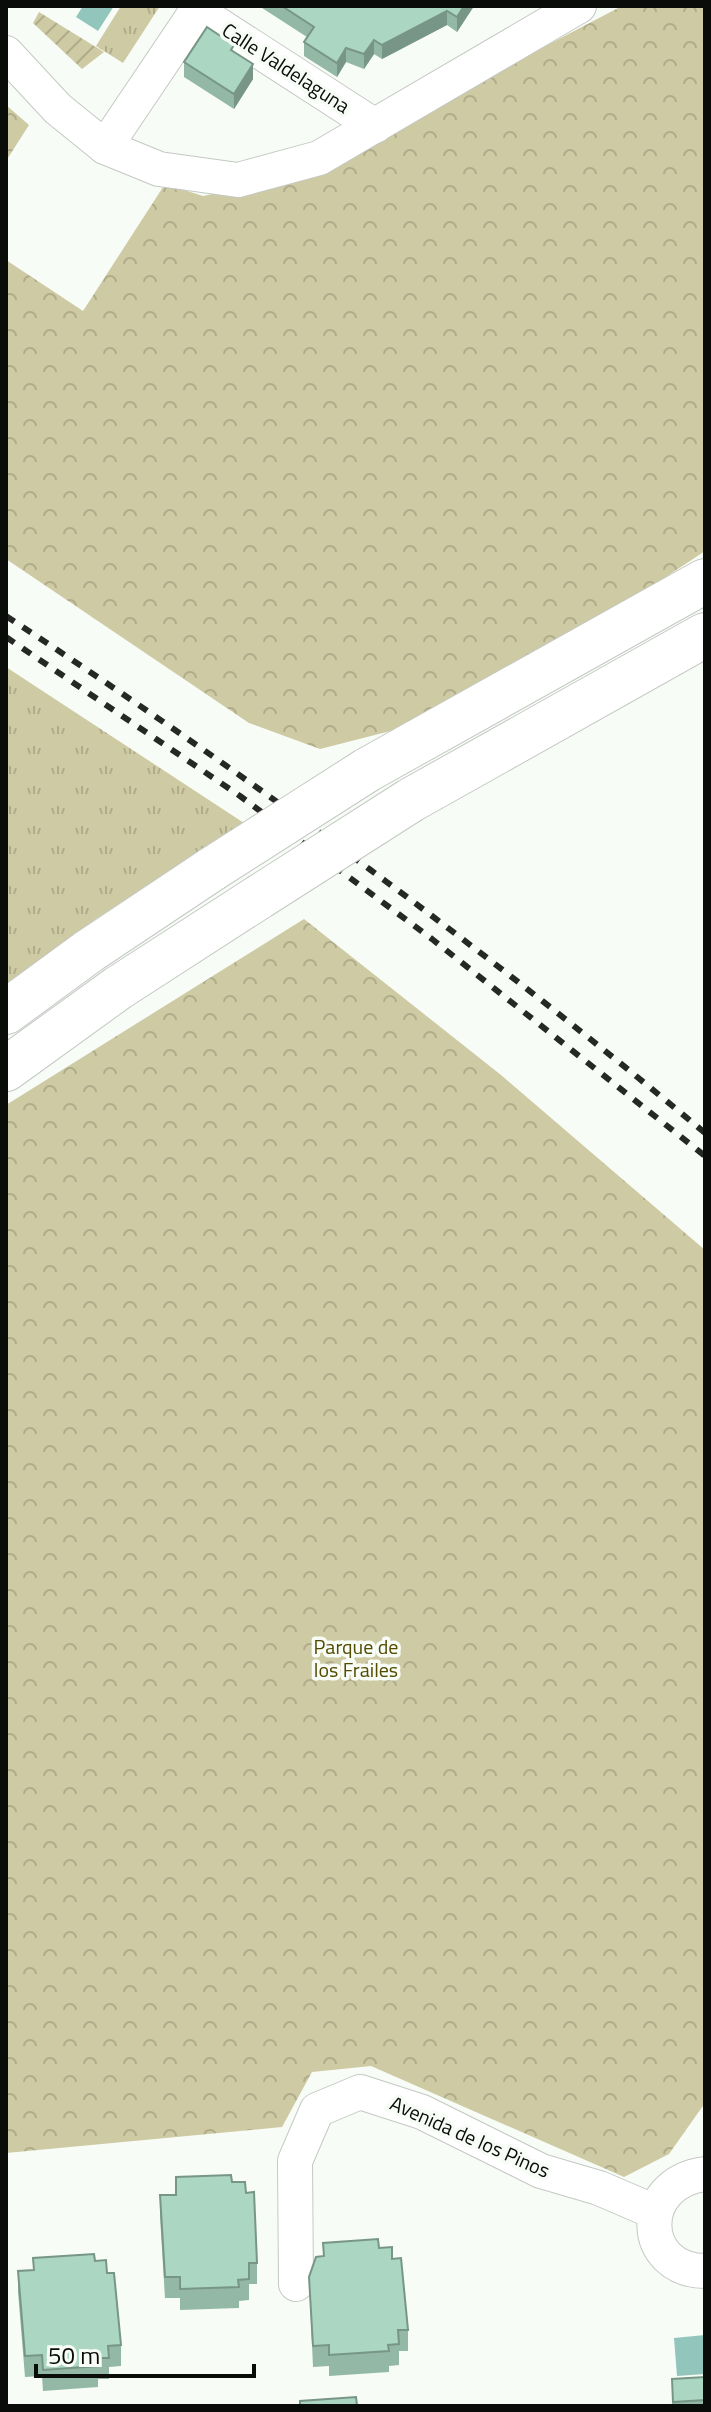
<svg xmlns="http://www.w3.org/2000/svg" width="711" height="2412" font-family="'Titillium Web',sans-serif">
<style>
.grass{fill:url(#grass-tufts)}
.park{fill:url(#park-crowns)}
.garden{fill:url(#garden-furrows)}
.water{fill:#92c5bc}
.lines{fill:none;stroke-linecap:round;stroke-linejoin:round}
.street-casing{stroke:#c4c9c3;stroke-width:36}
.highway-casing{stroke:#c4c9c3;stroke-width:46}
.street{stroke:#fff;stroke-width:34}
.highway{stroke:#fff;stroke-width:44}
.rail{stroke:#262826;stroke-width:6;stroke-dasharray:10 10;stroke-linecap:butt}
.highway-bridge-casing{stroke:#c4c9c3;stroke-width:46;stroke-linecap:butt}
.highway-bridge{stroke:#fff;stroke-width:44}
.wall{fill:#93b8a6}
.shaded-wall{fill:#789687}
.building{fill:#abd6c1;stroke:#789687;stroke-width:2}
.labels{text-anchor:middle;stroke-width:7;stroke-linejoin:round;paint-order:stroke}
.street-label{font-size:20px;fill:#0a0c0a;stroke:#f7fcf6}
.park-label{font-size:20px;fill:#524a01;stroke:#f7fcf6}
</style>
<defs>
<pattern id="grass-tufts" width="24" height="20" patternUnits="userSpaceOnUse" patternTransform="scale(2)"><rect width="24" height="20" fill="#cecaa3"/><path d="M3 7l-1-3M5 7V3M7 7l1-3M15 17l-1-3M17 17v-4M19 17l1-3" fill="none" stroke="#b0ac8b"/></pattern>
<pattern id="park-crowns" width="20" height="18" patternUnits="userSpaceOnUse" patternTransform="scale(2)"><rect width="20" height="18" fill="#cecaa3"/><path d="M2 6a3 3 0 1 1 6 0M12 15a3 3 0 1 1 6 0" fill="none" stroke="#b0ac8b"/></pattern>
<pattern id="garden-furrows" width="10" height="10" patternUnits="userSpaceOnUse" patternTransform="scale(2)"><rect width="10" height="10" fill="#cecaa3"/><path d="M-1 1l2-2M0 10L10 0M9 11l2-2" fill="none" stroke="#b0ac8b"/></pattern>
</defs>
<rect width="100%" height="100%" fill="#f7fcf6"/>
<!-- grass -->
<g class="grass">
<polygon points="121,6 160,6 123,63 96,46"/>
<polygon points="6,667 244,823 94,920 6,989"/>
</g>
<!-- park -->
<g class="park">
<polygon points="622,6 705,6 705,551 461,713 320,749 249,723 6,559 6,260 83,311 165,184 203,196 295,177"/>
<polygon points="6,105 29,125 6,161"/>
<polygon points="304,919 501,1075 705,1250 705,2103 669,2154 624,2177 371,2066 312,2072 282,2127 6,2153 6,1105"/>
</g>
<!-- garden -->
<polygon class="garden" points="39,12 104,52 82,69 33,23"/>
<!-- water -->
<g class="water">
<polygon points="83,6 114,6 98,31 76,17"/>
<polygon points="705,2335 705,2374 677,2376 674,2338"/>
</g>
<g class="lines">
<!-- street casing -->
<g class="street-casing">
<g id="street">
<polyline points="197,11 375,126"/>
<polyline points="6,53 58,109 105,147 159,169 238,180 319,158 579,6"/>
<polyline points="105,147 200,6"/>
<path d="M705 2174C636 2183 639 2270 705 2271"/>
<polyline points="296,2284 295,2161 317,2110 360,2092 422,2112 541,2171 599,2188 655,2212"/>
</g>
</g>
<!-- highway casing -->
<g class="highway-casing">
<g id="highway">
<polyline points="367,770 705,581"/>
<polyline points="411,800 705,635"/>
<polyline points="6,1012 89,951 212,869"/>
<polyline points="6,1069 118,988 259,897"/>
</g>
</g>
<!-- street -->
<use href="#street" class="street"/>
<!-- highway -->
<use href="#highway" class="highway"/>
<!-- rail -->
<g class="rail">
<path d="M6 616C248 775 483 947 705 1133"/>
<polyline points="6,637 240,796 432,939 705,1156"/>
</g>
<!-- highway-bridge casing -->
<g class="highway-bridge-casing">
<g id="highway-bridge">
<polyline points="212,869 367,770"/>
<polyline points="259,897 411,800"/>
</g>
</g>
<!-- highway-bridge -->
<use href="#highway-bridge" class="highway-bridge"/>
</g>
<!-- wall -->
<g class="wall">
<polygon points="259,6 474,6 457,32 447,25 382,59 374,54 364,69 346,62 337,77 304,56 304,42 307,37"/>
<polygon points="234,52 253,79 234,109 184,77 184,62"/>
<polygon points="176,2177 232,2182 246,2193 257,2263 257,2284 249,2284 249,2300 239,2301 239,2308 180,2310 180,2298 165,2298 160,2216 160,2195 176,2195"/>
<polygon points="323,2243 379,2248 392,2259 408,2330 408,2351 399,2351 399,2365 389,2366 389,2372 329,2376 329,2366 313,2367 309,2277 323,2256"/>
<polygon points="33,2258 95,2261 107,2273 121,2345 121,2366 109,2367 109,2379 98,2379 98,2387 43,2391 42,2376 25,2377 18,2292 18,2271 33,2270"/>
<polygon points="705,2377 705,2406 672,2406 672,2379"/>
</g>
<!-- shaded-wall -->
<g class="shaded-wall">
<polygon points="464,6 474,6 457,32 457,17"/>
<polygon points="447,11 447,25 382,59 382,45"/>
<polygon points="374,40 374,54 364,69 364,54"/>
<polygon points="346,48 346,62 337,77 337,63"/>
<polygon points="253,64 253,79 234,109 234,94"/>
</g>
<!-- building -->
<g class="building">
<polygon points="282,6 464,6 457,17 447,11 382,45 374,40 364,54 346,48 337,63 304,42 314,27"/>
<polygon points="207,27 234,45 231,50 253,64 234,94 184,62"/>
<polygon points="231,2175 232,2182 245,2182 246,2193 254,2192 257,2263 249,2263 249,2279 238,2280 239,2287 180,2289 180,2277 165,2277 160,2195 176,2195 176,2177"/>
<polygon points="378,2239 379,2248 392,2247 392,2259 401,2258 408,2330 398,2330 399,2344 388,2345 389,2351 329,2355 329,2345 313,2346 309,2277 316,2257 324,2256 323,2243"/>
<polygon points="94,2254 95,2261 106,2260 107,2273 114,2273 121,2345 108,2346 109,2358 97,2358 98,2366 43,2370 42,2355 25,2356 18,2271 34,2270 33,2258"/>
<polygon points="705,2377 705,2400 673,2402 672,2379"/>
<polygon points="356,2397 357,2405 369,2405 369,2406 300,2406 300,2401"/>
</g>
<g class="labels">
<!-- street labels -->
<g class="street-label">
<text transform="translate(286 68) rotate(33)" y="7">Calle Valdelaguna</text>
<text transform="translate(470 2137) rotate(24)" y="7">Avenida de los Pinos</text>
</g>
<!-- park labels -->
<g class="park-label">
<text x="356" y="1654">Parque de<tspan x="356" dy="23">los Frailes</tspan></text>
</g>
</g>
<!-- border -->
<rect width="711" height="2412" fill="none" stroke="#0a0c0a" stroke-width="16"/>
<!-- scale -->
<path d="M36 2364v12h218v-12" fill="none" stroke="#0a0c0a" stroke-width="4"/>
<text x="48" y="2364" font-size="24" fill="#0a0c0a" stroke="#f7fcf6" stroke-width="6" paint-order="stroke">50 m</text>
</svg>
